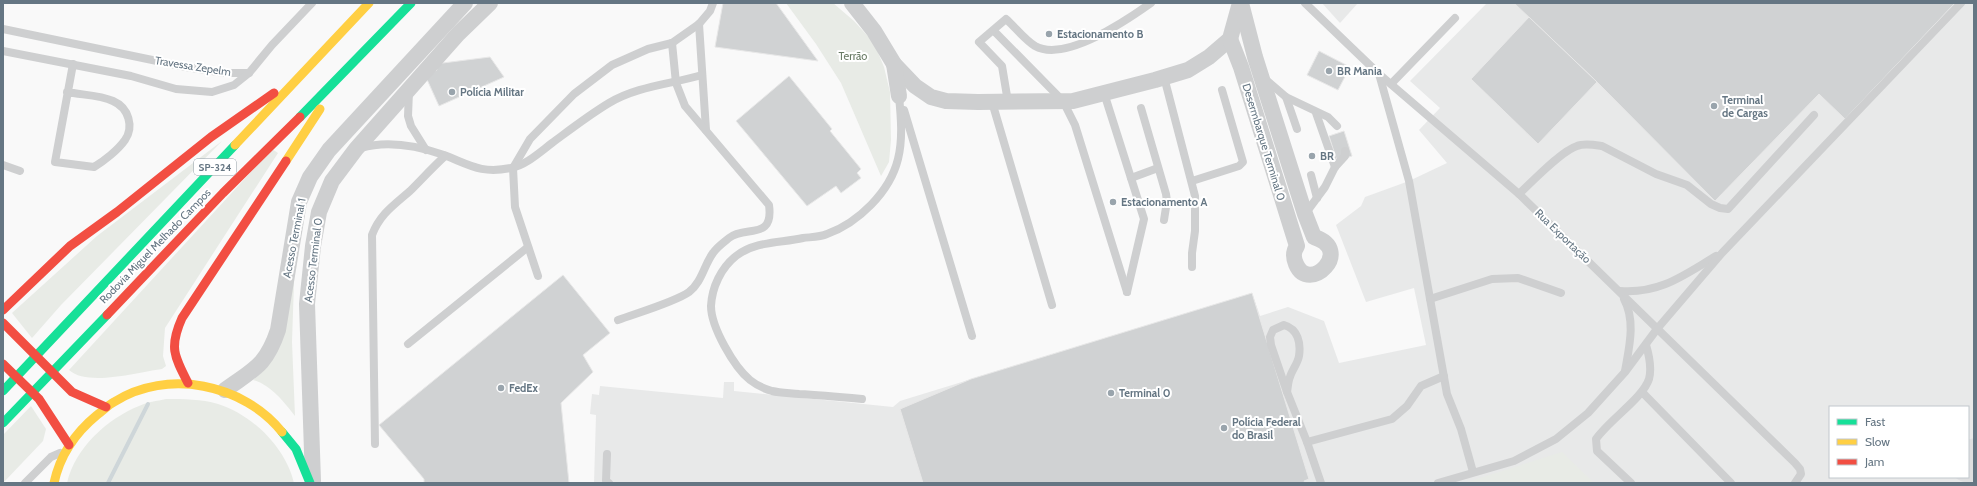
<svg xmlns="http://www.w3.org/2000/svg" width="1977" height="486" font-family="Cabin,sans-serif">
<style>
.built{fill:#e8e9e9;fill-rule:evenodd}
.green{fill:#e8ebe6}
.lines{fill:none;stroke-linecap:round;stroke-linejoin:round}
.stream{stroke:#ced6d9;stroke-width:4}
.taxiway{stroke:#dedfe0;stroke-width:37}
.building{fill:#d0d2d3;stroke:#e8e8e8}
.lane{stroke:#cecfd0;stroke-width:8}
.street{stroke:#cecfd0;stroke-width:16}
.fast{stroke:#16e098;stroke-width:9}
.slow{stroke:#ffcf43;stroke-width:9}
.jam{stroke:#f24e42;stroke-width:9}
.poi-dot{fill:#99a4ac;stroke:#fff;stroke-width:1.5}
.labels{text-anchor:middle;stroke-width:4;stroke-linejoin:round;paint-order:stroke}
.shield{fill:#fff;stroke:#939fa8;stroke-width:1}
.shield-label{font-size:10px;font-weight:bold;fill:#657683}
.poi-label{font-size:11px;font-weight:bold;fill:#657683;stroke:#fff;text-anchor:start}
.park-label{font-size:11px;fill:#687a64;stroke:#fff}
.street-label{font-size:11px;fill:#657683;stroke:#fff}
</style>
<rect width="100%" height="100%" fill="#f9f9f9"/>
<!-- built -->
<g class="built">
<polygon points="1322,3 1358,3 1340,23"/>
<path d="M1487 3H1974V483H594L596 415 590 414 592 394 599 395 600 386 723 398 724 382H734V391L893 407 900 401 1252 293 1260 316 1288 307 1324 321 1339 363 1426 345 1414 288 1366 302 1336 225 1361 206 1365 197 1409 181 1447 163 1419 130 1440 108 1410 81ZM1830 407H1968V477H1830Z"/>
</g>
<!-- green -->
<g class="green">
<polygon points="786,3 833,3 854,21 874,43 884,67 890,92 891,140 889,162 881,176 841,83 816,44"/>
<polygon points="222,141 61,305 32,338 12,313 97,236"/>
<path d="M272 149 278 153 165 328 163 356 166 366 162 369C138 372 88 387 69 370Z"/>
<path d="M295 253 292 342 295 416C285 403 270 384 253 380 292 352 289 296 295 253Z"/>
<path d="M166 399C184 399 201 399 218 404 253 415 286 448 294 483H67C75 448 107 419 139 406 147 402 157 401 166 399Z"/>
<polygon points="31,406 46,429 43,441 3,483 3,435"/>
<polygon points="1562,452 1594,483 1464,483"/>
</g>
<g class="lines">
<!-- stream -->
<polyline class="stream" points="108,483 148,404"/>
<!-- taxiway -->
<polyline class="taxiway" points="1968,464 1974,457"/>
</g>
<!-- building -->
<g class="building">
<polygon points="723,3 776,3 818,61 715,47"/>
<polygon points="1514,3 1955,3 1845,119 1819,94 1715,201 1597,82"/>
<polygon points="1529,17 1597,82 1538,144 1471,79"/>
<polygon points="1319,51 1350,67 1338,90 1307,75"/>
<polygon points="490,57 504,77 439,106 425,75 437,70 435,64"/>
<polygon points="789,76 832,129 830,131 861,169 857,173 861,178 841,193 836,186 807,206 736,121"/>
<polygon points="1344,131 1352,156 1337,161 1329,136"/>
<polygon points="563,275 610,333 583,355 593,372 561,403 569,483 424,483 424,479 379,425"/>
<polygon points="1252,293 1309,479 1304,481 1305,483 923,483 900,409 971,379"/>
</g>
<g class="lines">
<!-- lane -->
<g class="lane">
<polyline points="1305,3 1379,74 1519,194 1795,463 1800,469 1801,474 1795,483"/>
<polyline points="699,24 706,130"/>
<polyline points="3,29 186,67 225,73 249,73"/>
<polyline points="994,31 1063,101 1075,125 1127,292"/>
<polyline points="3,51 131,76 176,89 212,92 234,85 249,73 272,45 312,3"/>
<polyline points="1379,74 1409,181 1447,394 1461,429 1473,472"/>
<polyline points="1164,77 1195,196 1195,231 1192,253 1192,267"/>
<polyline points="1265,79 1286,97 1328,117 1337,126"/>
<polyline points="1391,84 1455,18"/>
<polyline points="409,91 408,116 411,126 426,150"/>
<path d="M67 92C82 95 100 95 113 101 129 108 134 127 125 140 118 150 104 161 94 167L55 162 73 64"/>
<polyline points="1104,93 1144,219 1127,292"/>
<polyline points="1286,97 1297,129"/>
<polyline points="992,102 1052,305"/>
<path d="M1008 102 1002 66 979 42 1006 19C1015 27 1025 40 1035 46 1065 63 1127 20 1151 3"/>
<polyline points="1141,108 1166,194 1167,201 1164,220"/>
<polyline points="904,110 972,336"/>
<polyline points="1316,113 1335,167"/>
<path d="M361 148C388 140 418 146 444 155 470 165 481 174 511 168 526 165 540 152 552 143 571 129 589 115 609 103 637 86 672 84 702 75"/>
<polyline points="3,165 20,171"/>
<polyline points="1311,175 1317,198"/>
<polyline points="1131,178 1158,168"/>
<polyline points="1192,181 1239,166 1243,162 1222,90"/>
<path d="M1519 194C1532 182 1561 151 1577 146 1584 143 1595 145 1602 146L1656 174 1687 185 1711 204 1720 208 1728 209 1814 115"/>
<polyline points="1305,214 1325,187 1335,167 1345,156 1345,151"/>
<polyline points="538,276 515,207 513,168 530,139 574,94 612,65 648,49 672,43 699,24 710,11 713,3"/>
<path d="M1620 291C1660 294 1684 275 1716 256"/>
<polyline points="1430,299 1492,279 1518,278 1561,293"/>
<path d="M1624 299C1636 321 1629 348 1625 371"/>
<path d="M618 320C637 313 675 302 689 292 702 282 704 265 713 253 717 247 724 242 729 238 745 225 774 241 769 205L685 106 676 83 672 43"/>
<path d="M1284 325C1298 329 1301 343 1299 356 1298 363 1292 370 1290 377 1288 381 1288 387 1287 392L1271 345 1270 337 1273 330Z"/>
<polyline points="408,344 528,247"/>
<polyline points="1287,392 1307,442 1321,483"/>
<polyline points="1642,392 1731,483"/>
<path d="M862 399C841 397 820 395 799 394 790 393 780 393 772 391 765 389 755 384 750 380 734 367 711 327 711 306 712 287 721 268 736 256 755 241 781 243 803 238 811 237 820 237 827 234 858 223 890 192 898 159 903 139 901 117 899 96"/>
<polyline points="1307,442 1392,419 1407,406 1421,386 1444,376"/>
<path d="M375 444 372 235C380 214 394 205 410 191 422 179 433 167 445 156"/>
<polyline points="607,454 606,481 609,483"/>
<polyline points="25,483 51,457 60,453"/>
<polyline points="1438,483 1514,461 1556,439 1588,413 1625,372 1657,329 1722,253 1961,3"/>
<path d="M1631 483 1597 451 1596 439C1609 420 1643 398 1649 379 1652 368 1649 355 1646 345"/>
</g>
<!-- street -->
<g class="street">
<polyline points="852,3 874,31 894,64 915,86 931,97 946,101 978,102 1073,101 1155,80 1188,70 1209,57 1230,39 1240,3"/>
<path d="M1230 39 1241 67 1297 246C1293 252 1293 257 1296 264 1309 295 1355 250 1314 237L1305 214 1255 57 1241 3"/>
<polyline points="894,64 899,96"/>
<path d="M225 390C254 369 266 366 278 330L299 202 310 177 329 150 465 3"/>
<polyline points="313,481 307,304 313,246 319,212 332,181 356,149 458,34 490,3"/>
</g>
<!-- fast -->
<g class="fast">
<polyline points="300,117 411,3"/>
<polyline points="3,391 235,145"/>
<polyline points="3,423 107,315"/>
<polyline points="282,432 296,449 310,483"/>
</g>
<!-- slow -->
<g class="slow">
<polyline points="235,145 369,3"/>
<polyline points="286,161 320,109"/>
<path d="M54 483C60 455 75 433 97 415 103 411 108 405 114 402 167 368 244 384 282 432"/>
</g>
<!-- jam -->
<g class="jam">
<polyline points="3,310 70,246 117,212 211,137 274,93"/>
<polyline points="107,315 223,193 300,117"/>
<polyline points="3,323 72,392 106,407"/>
<polyline points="3,364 39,399 69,445"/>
<path d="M188 383C174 356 169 347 182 318L286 161"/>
</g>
</g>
<!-- markers -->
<g class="poi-dot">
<circle cx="1049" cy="34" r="4"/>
<circle cx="1329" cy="71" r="4"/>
<circle cx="452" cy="92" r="4"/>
<circle cx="1714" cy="106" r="4"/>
<circle cx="1312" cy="156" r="4"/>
<circle cx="1113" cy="202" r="4"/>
<circle cx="501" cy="388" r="4"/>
<circle cx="1111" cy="393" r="4"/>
<circle cx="1224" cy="428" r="4"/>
</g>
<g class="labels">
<!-- shield labels -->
<rect class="shield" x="194" y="159" width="42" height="16" rx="3"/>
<g class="shield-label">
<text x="215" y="171">SP-324</text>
</g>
<!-- poi labels -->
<g class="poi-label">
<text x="1057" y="38">Estacionamento B</text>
<text x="1337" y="75">BR Mania</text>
<text x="460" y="96">Polícia Militar</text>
<text x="1722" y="104">Terminal<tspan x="1722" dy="13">de Cargas</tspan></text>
<text x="1320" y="160">BR</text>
<text x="1121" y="206">Estacionamento A</text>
<text x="509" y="392">FedEx</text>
<text x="1119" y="397">Terminal 0</text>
<text x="1232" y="426">Polícia Federal<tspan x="1232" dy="13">do Brasil</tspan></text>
</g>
<!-- park labels -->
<g class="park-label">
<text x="853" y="60">Terrão</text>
</g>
<!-- street labels -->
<g class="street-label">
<text transform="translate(193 66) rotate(9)" y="4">Travessa Zepelm</text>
<text transform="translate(1264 142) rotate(73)" y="4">Desermbarque Terminal 0</text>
<text transform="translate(1563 236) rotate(44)" y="4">Rua Exportação</text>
<text transform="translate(294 238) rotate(-79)" y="4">Acesso Terminal 1</text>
<text transform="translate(155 246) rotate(-46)" y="4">Rodovia Miguel Melhado Campos</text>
<text transform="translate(313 260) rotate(-83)" y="4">Acesso Terminal 0</text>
</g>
</g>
<!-- border -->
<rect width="1977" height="486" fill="none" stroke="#657683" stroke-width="8"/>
<!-- legend -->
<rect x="1829" y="406" width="140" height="72" fill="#ffffff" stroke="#c1c8cd"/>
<rect x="1837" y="419" width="20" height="6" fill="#16e098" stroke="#c1c8cd"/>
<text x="1865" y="426" font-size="12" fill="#657683">Fast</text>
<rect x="1837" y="439" width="20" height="6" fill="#ffcf43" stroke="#c1c8cd"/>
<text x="1865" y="446" font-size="12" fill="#657683">Slow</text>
<rect x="1837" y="459" width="20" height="6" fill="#f24e42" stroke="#c1c8cd"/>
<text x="1865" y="466" font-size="12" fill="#657683">Jam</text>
</svg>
